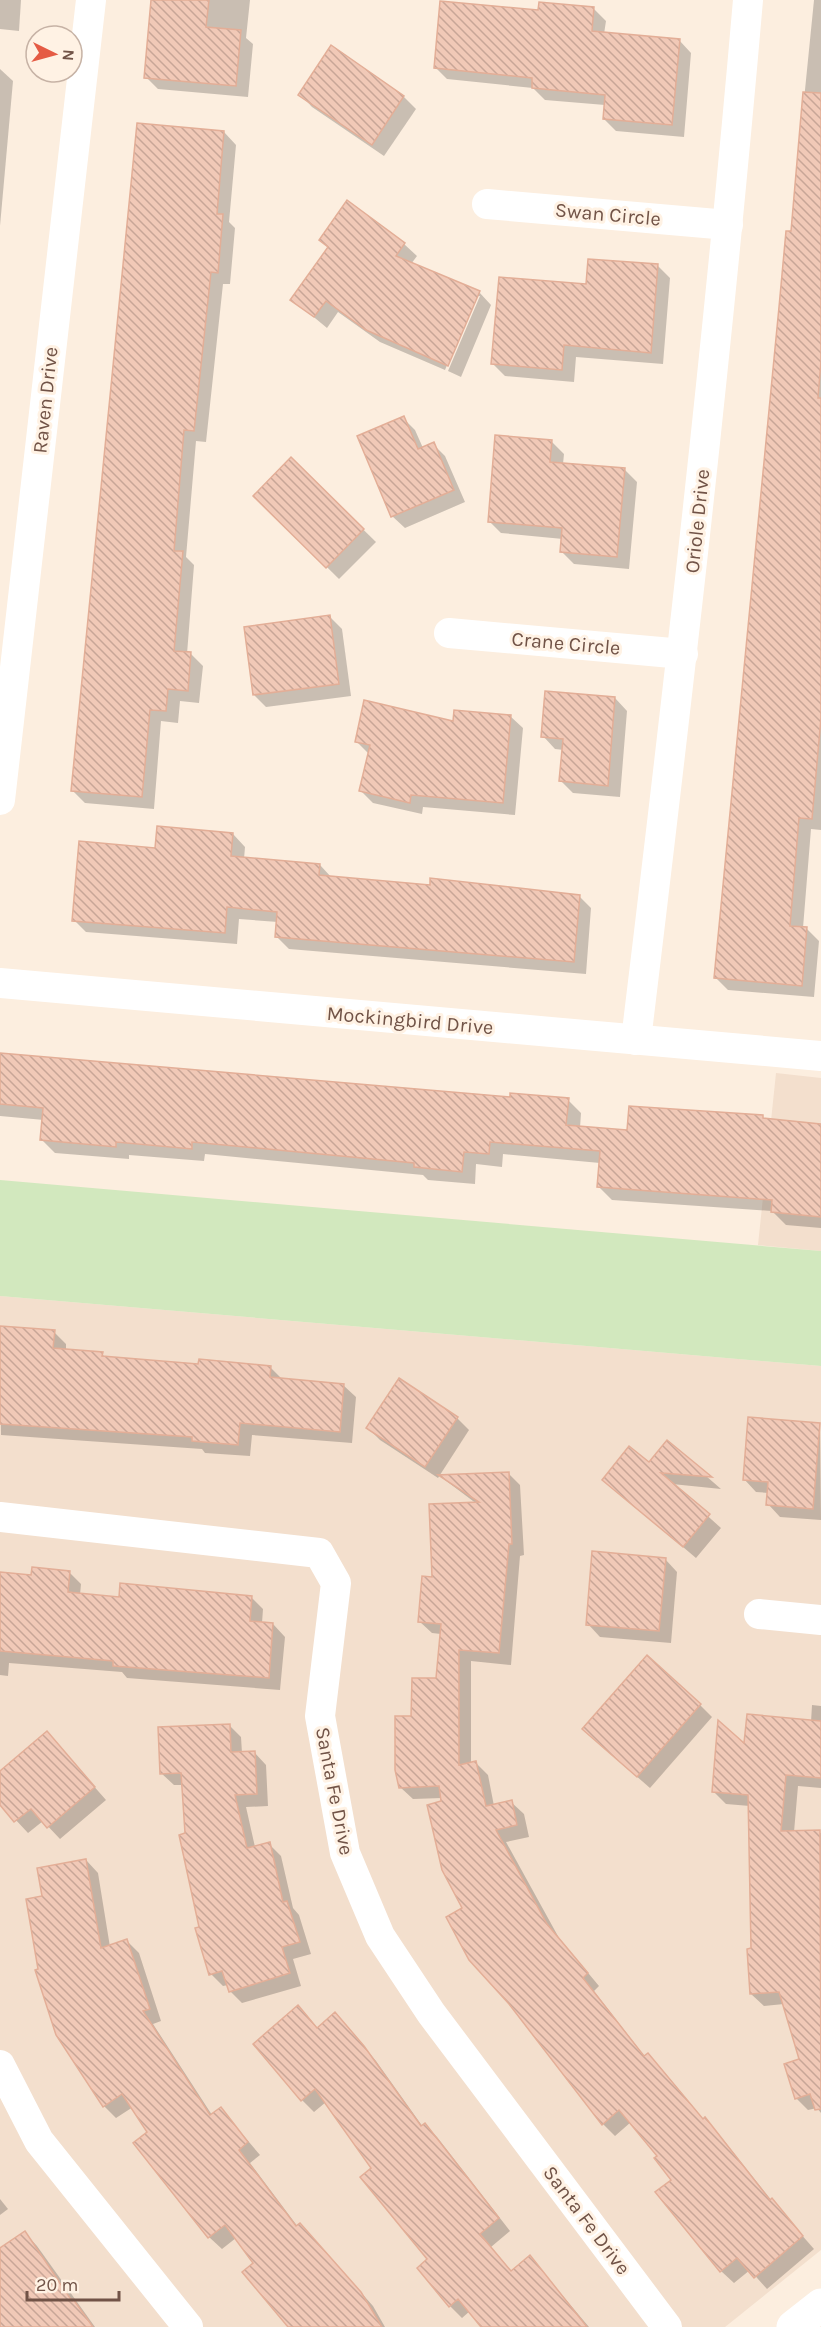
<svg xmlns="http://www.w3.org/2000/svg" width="821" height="2327" font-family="Karla,sans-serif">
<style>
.residential{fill:#f3dfcd}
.park{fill:#d2e8be}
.shadow{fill:#0003}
.building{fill:url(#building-back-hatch);stroke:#e3ae97;stroke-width:1.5}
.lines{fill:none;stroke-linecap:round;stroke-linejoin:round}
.minor{stroke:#fff;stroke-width:30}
.secondary{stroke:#fff;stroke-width:33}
.labels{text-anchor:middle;stroke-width:6;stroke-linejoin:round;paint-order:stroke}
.street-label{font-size:20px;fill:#715347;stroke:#fff2e4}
</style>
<defs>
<pattern id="building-back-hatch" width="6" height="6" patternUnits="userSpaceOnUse" patternTransform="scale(1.5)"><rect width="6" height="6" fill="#f1c9b7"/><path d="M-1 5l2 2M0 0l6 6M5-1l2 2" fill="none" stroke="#c8a697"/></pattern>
</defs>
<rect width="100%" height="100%" fill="#fceedf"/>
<!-- residential -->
<g class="residential">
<polygon points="776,1073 821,1078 821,1251 758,1245"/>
<polygon points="0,1296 821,1366 821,2250 725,2327 0,2327"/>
</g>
<!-- park -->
<polygon class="park" points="0,1180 821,1251 821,1366 0,1296"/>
<!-- shadow -->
<g class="shadow">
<polygon points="0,0 21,0 19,31 0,29"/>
<polygon points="153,0 250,0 246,38 253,44 248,97 158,89 146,77"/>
<polygon points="814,0 821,0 821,830 811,829 803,928 807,929 819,941 814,997 728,990 716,978"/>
<polygon points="593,8 606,21 604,34 679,40 691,53 684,137 616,131 604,119 605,105 545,100 533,88 447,79 435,67 540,12"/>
<polygon points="331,47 404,97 416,109 384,156 312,107 300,94"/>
<polygon points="0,69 13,81 0,226"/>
<polygon points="224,132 236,145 229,222 235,228 230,284 223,284 206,442 196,441 186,557 194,565 187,654 191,654 203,666 199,703 180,701 178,723 161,721 154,809 85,803 72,790"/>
<polygon points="348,203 404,244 417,256 411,264 479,292 491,305 461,377 448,371 480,296 476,296 445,370 380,342 338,312 327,328 292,299 329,249 321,240"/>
<polygon points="658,266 670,278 663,364 576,357 574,382 505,376 493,364 587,286"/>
<polygon points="403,418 415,430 423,448 433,444 445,456 465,502 405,528 392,516"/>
<polygon points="551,441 564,454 563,464 625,470 637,482 629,569 574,564 562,552 563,539 501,533 489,521"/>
<polygon points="291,459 376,542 339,579 255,496"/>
<polygon points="330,617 342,629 351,696 266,707 254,695"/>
<polygon points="615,698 627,711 620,797 573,793 561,781 564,750 555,749 543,736"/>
<polygon points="510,716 523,728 515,815 423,807 422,814 373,803 361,791 369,754 356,741 455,722"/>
<polygon points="233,834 245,847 244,859 320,865 332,878 579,896 591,908 586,974 289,949 277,937 278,922 239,919 237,944 86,932 74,920 156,850"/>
<polygon points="0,1055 511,1098 568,1100 581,1113 580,1128 628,1132 762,1117 766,1120 821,1125 821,1228 786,1225 772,1211 612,1200 598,1186 600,1163 503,1154 502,1167 476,1164 475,1184 428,1180 423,1175 205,1154 204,1161 129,1155 129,1159 55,1153 42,1140 44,1120 0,1116"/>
<polygon points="0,1327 54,1332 66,1344 66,1351 102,1354 106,1358 200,1366 270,1367 283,1380 343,1385 356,1397 352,1443 252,1435 250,1456 205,1453 202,1449 1,1435"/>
<polygon points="457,1418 469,1430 438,1478 380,1440 368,1428"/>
<polygon points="820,1424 821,1520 780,1517 768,1504 769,1493 756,1492 744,1479"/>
<polygon points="667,1442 721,1489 672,1484 721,1528 696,1558 604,1480 649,1464"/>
<polygon points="508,1473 520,1485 524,1555 520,1556 511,1665 471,1661 471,1763 475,1762 488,1775 494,1806 511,1802 524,1814 529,1837 506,1842 559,1938 599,1986 594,1991 645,2057 660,2067 704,2120 717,2132 772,2201 814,2249 767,2289 750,2270 734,2283 721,2271 657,2192 673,2180 659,2156 631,2122 615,2136 603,2124 464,1908 442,1798 413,1799 400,1787 412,1717 437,1680 441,1634 432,1633 419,1621 433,1578 477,1504 441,1477"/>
<polygon points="665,1559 677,1572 671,1643 600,1637 588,1624"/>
<polygon points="69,1572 81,1584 80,1595 120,1599 251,1597 263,1609 262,1623 273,1624 285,1637 280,1690 127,1678 122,1672 9,1663 8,1676 0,1675 0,1574 32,1576"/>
<polygon points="700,1705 712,1717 650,1788 596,1741"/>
<polygon points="812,1705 821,1706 821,1788 798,1786 794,1832 821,1833 821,2113 817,2108 808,2110 796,2098 801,2060 784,2004 764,2006 751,1994 750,1806 726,1804 714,1792 745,1746 811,1722"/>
<polygon points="229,1725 241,1737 242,1753 254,1752 266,1765 268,1806 246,1807 255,1847 269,1844 281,1856 293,1908 299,1915 311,1954 293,1959 301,1986 242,2003 230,1991 228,1985 223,1986 211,1974 186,1834 184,1785 174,1785 161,1773"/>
<polygon points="47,1733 106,1800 60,1839 43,1821 28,1833 0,1803 0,1773"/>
<polygon points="86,1860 98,1873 110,1947 127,1941 139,1953 161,2021 153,2024 212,2115 221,2109 260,2155 250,2163 298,2227 300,2225 312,2237 373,2306 385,2327 290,2327 255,2263 236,2238 222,2249 209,2237 133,2107 116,2118 104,2106 40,1970 43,1897"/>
<polygon points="310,2019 318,2029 347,2026 376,2061 423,2127 425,2125 437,2137 510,2231 491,2247 512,2272 530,2257 589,2327 483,2327 470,2311 462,2318 450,2306 429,2259 373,2168 326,2102 314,2112 302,2100"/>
<polygon points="0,2199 8,2209 0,2215"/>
<polygon points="25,2233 37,2246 95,2327 0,2327 0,2250"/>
</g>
<!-- building -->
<g class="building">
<polygon points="151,0 209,0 206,27 241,30 236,86 144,78"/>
<polygon points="440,1 538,10 539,2 594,7 592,31 680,39 672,125 603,119 605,95 532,88 532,78 434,68"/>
<polygon points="331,45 404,96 372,145 298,95"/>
<polygon points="803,92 821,93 821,361 818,398 821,398 821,718 812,819 799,818 790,926 807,927 802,986 714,978 779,307 786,231 791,231"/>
<polygon points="137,123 224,131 217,214 223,214 218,273 211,272 194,431 184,430 174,551 183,551 174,651 191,652 188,691 168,689 166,711 150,710 142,797 71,791"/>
<polygon points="347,200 405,243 396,256 480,291 448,366 366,330 326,301 314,317 290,300 328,247 319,240"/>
<polygon points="588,259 658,264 651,353 564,345 562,370 491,364 499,277 586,284"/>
<polygon points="404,416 418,449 434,442 454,490 391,517 357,436"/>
<polygon points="495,435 552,440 550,462 625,468 617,557 560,552 562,528 488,522"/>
<polygon points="291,457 364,529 326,568 253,496"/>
<polygon points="330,615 339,684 253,695 244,627"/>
<polygon points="545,691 615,697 608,786 559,781 563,739 541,737"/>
<polygon points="364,700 453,721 454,710 511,715 503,803 411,795 410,803 359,791 370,745 355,742"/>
<polygon points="157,826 233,833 231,856 320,864 319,875 430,885 430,878 580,895 574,962 275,937 277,912 227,907 225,933 72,921 79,841 155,848"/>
<polygon points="0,1053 510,1097 510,1093 569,1098 566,1125 627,1130 629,1106 763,1115 763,1118 821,1124 821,1217 771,1212 772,1200 597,1187 600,1151 490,1142 489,1154 464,1152 462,1172 414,1167 414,1163 192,1142 192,1149 116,1142 116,1147 40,1140 43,1108 0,1104"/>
<polygon points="0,1326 55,1330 53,1348 103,1352 102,1356 198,1364 199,1359 271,1366 270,1377 344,1384 340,1432 240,1423 238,1445 192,1441 192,1437 0,1424"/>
<polygon points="399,1378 458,1417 425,1467 366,1428"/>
<polygon points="748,1417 820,1423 813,1509 766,1505 768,1482 743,1480"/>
<polygon points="667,1440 712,1477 661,1473 710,1514 683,1547 602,1480 629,1446 649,1462"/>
<polygon points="509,1472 512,1544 509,1544 499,1653 459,1650 459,1765 476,1761 486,1806 512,1800 517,1825 496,1830 547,1924 588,1973 583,1978 644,2056 648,2053 703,2119 705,2117 770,2200 772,2198 803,2236 754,2278 737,2258 720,2272 655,2192 671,2180 654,2158 657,2156 619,2110 602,2125 509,2004 469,1960 446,1917 462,1908 442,1870 427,1805 441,1801 439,1786 399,1788 395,1770 395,1716 411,1716 412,1678 436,1678 441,1624 418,1622 422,1576 432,1577 429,1504 479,1502 438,1475"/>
<polygon points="592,1551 666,1558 659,1631 586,1625"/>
<polygon points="32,1567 70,1571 68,1592 119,1597 120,1583 252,1596 250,1621 273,1623 269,1678 113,1666 113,1661 0,1651 0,1572 31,1575"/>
<polygon points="647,1655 701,1704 637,1777 582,1729"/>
<polygon points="747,1714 821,1721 821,1778 786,1775 781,1831 820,1830 821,2109 815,2110 810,2094 795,2099 784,2064 799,2059 779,1992 750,1994 747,1949 751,1948 748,1795 712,1792 718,1720 744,1743"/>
<polygon points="230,1724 231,1752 255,1751 257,1794 235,1795 247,1848 270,1842 283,1902 287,1901 300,1942 282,1947 290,1973 229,1992 222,1971 209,1975 195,1928 199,1927 179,1835 185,1833 181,1773 160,1774 158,1727"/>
<polygon points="47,1731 95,1787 47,1828 31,1809 14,1822 0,1805 0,1771"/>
<polygon points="86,1859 101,1948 127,1939 150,2009 143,2011 210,2115 221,2107 248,2142 239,2150 296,2226 300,2223 361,2292 382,2327 288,2327 242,2272 253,2263 225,2225 208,2238 133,2143 147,2132 122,2094 103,2107 56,2035 35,1970 38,1969 26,1899 42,1896 37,1868"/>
<polygon points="298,2005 317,2028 335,2012 364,2046 421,2126 425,2123 499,2218 480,2234 511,2271 530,2255 587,2327 481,2327 458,2299 449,2307 417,2268 427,2259 360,2177 371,2168 315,2089 301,2101 253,2044"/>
<polygon points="25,2231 72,2301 73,2299 93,2327 0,2327 0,2248"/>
</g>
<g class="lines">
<!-- minor -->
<g class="minor">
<polyline points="487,204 728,225"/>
<polyline points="449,633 683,654"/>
<polyline points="0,800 91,0"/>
<polyline points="0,983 821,1056"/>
<path d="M636 1040C678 694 718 348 748 0"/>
<polyline points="0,1517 319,1553 336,1583 320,1716 345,1853 380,1936 431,2013 667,2327"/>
<polyline points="759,1614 821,1620"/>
<polyline points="0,2065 39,2141 188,2327"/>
</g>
<!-- secondary -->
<polyline class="secondary" points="793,2327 821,2305"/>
</g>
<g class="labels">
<!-- street labels -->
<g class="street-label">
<text transform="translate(608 214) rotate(5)" y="7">Swan Circle</text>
<text transform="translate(45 400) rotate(-84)" y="7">Raven Drive</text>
<text transform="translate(697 521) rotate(-84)" y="7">Oriole Drive</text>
<text transform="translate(566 643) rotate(5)" y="7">Crane Circle</text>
<text transform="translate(410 1020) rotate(5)" y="7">Mockingbird Drive</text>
<text transform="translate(335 1791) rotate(79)" y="7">Santa Fe Drive</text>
<text transform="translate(587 2220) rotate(53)" y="7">Santa Fe Drive</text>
</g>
</g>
<!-- north arrow -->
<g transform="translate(54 54) rotate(95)"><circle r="28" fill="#fff2e4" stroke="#c6b2a5" stroke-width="1.5"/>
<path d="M0-4.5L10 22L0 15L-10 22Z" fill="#e55b44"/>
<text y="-9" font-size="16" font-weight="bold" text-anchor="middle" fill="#715347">N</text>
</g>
<!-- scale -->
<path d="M27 2291v9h92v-9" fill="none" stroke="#715347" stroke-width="3"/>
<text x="36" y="2291" font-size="18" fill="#715347" stroke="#fff2e4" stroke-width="4.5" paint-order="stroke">20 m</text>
</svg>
